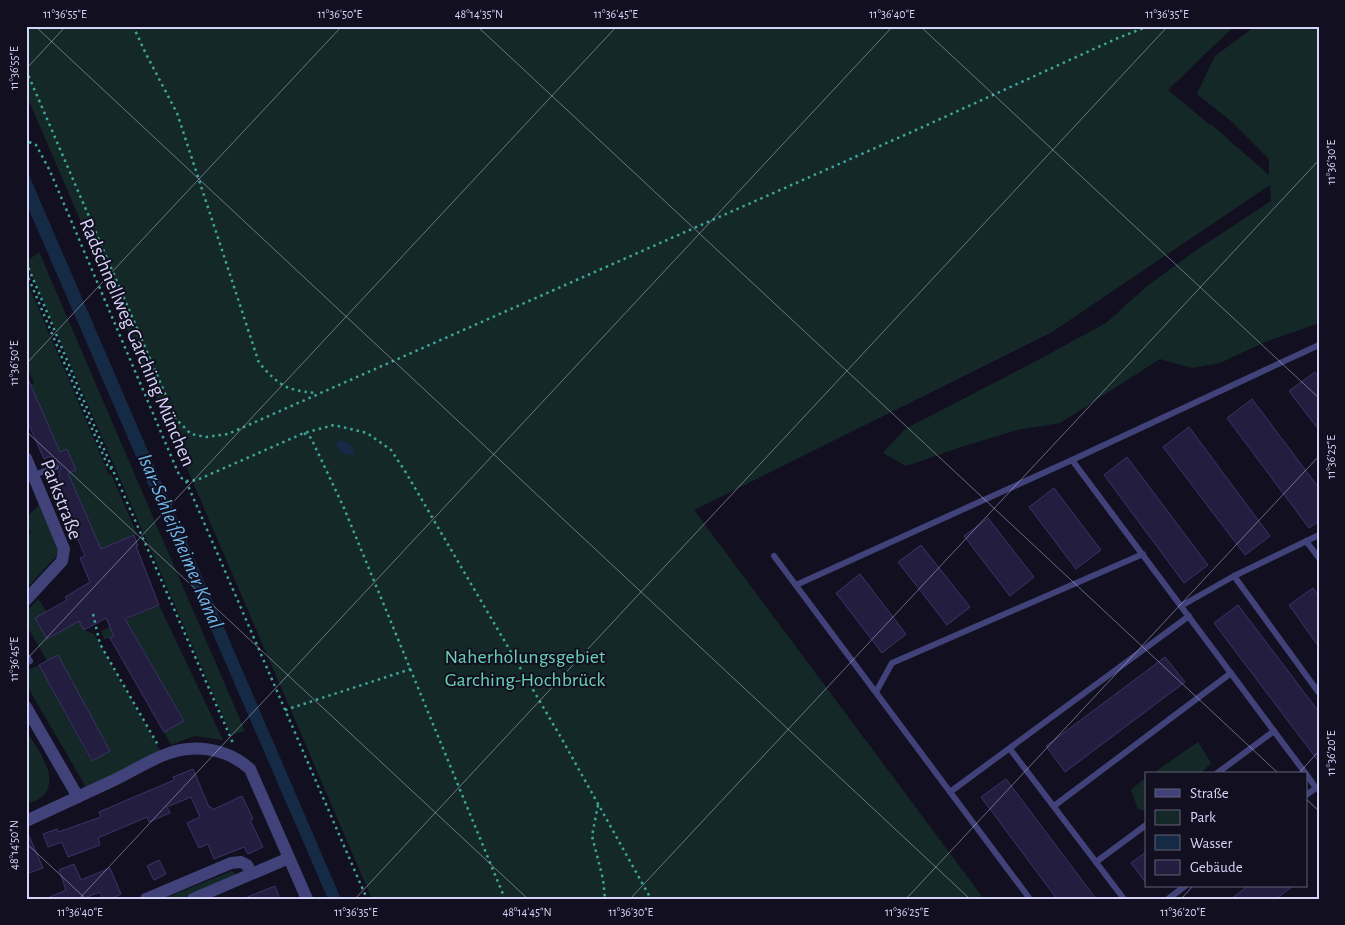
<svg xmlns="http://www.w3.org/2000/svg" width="1345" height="925" font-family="'Alegreya Sans',sans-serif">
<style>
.green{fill:#142927}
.water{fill:#152a45}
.building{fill:#231e3f;stroke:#3b3368}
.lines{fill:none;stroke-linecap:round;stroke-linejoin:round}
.path{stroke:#3da599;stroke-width:2.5;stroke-dasharray:2.5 4;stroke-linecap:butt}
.lane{stroke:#414279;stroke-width:6}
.street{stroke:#414279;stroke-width:12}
.ticks{fill:none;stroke:#d7d4fa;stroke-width:1;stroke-opacity:0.45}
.labels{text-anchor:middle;stroke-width:4;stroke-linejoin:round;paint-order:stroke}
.street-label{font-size:20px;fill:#d7d4fa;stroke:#121020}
.park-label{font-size:20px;fill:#69d1b1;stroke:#121020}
.water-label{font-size:21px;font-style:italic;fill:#6fbaed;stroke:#121020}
.neatline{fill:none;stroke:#d7d4fa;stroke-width:2}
.ticks-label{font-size:12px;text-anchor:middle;fill:#d7d4fa}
</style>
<rect width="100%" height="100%" fill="#121020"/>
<!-- green -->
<g class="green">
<polygon points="26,26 1234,26 1168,90 1210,125 1212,125 1269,175 1269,159 1232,122 1197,94 1215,56 1256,26 1319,26 1319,323 1265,342 1220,363 1192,368 1160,359 1060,423 1017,430 961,447 906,466 883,453 905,429 1040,359 1106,323 1146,287 1195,251 1271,201 1270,185 1052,332 694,510 984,899 372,899 26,94"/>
<polygon points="39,252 245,731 231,735 26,262"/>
<polygon points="26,279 109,475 111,474 137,534 101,549 68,473 75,470 60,452 31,385 34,383 26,366"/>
<polygon points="39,505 60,552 26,589 26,537 31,532 26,527 26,518"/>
<polygon points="38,599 47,612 35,618 47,639 79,621 84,630 94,634 162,754 87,789 26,684 26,671 39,665 91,761 110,751 58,655 47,661 26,624 26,612"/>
<polygon points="159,605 223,740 194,736 171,745 164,732 184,720 130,627 110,638 104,639 101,631"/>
<path d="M26 730C36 748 60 775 44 795 40 800 31 802 26 805Z"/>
<polygon points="1198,742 1211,763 1200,774 1152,774"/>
<polygon points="1146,777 1146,811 1138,809 1131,790"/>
<polygon points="232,871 235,874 234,877 181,899 163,899"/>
</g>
<!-- water -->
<g class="water">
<polygon points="26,168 341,899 328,899 26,203"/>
<path d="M341 440C347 442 352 445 355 451L352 455C343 454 338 452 336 443Z"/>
</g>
<!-- building -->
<g class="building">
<polygon points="1315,372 1319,378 1319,430 1289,391"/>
<polygon points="26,374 60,452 67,449 76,470 68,473 101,549 134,535 138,546 136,546 159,605 125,619 184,721 164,732 110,638 114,636 106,618 84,630 79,621 47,639 35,618 67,600 65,597 90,582 80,558 85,556 52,480 60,476 58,472 61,468 60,465 57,462 54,462 51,456 44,459 26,418"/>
<polygon points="1252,399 1319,488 1319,521 1309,528 1227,418"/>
<polygon points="1189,427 1270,536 1245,555 1163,447"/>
<polygon points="1127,457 1208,565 1184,583 1104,475"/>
<polygon points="1054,488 1101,550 1076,569 1029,507"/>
<polygon points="988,518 1034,577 1010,596 964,536"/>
<polygon points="921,545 970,607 947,625 898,562"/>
<polygon points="860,574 906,634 882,653 836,593"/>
<polygon points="1313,588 1319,596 1319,647 1289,605"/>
<polygon points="1238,605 1319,712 1319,762 1214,623"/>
<polygon points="58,655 110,751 92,761 39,665"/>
<polygon points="1165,657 1185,682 1065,772 1046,746"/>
<polygon points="193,769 209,807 211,807 212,810 242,796 253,819 250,820 263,847 248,854 244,847 214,859 208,844 199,848 187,823 200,817 191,797 167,807 170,813 149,822 147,817 98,838 100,845 68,857 62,842 48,847 43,834 57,829 58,832 101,817 99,812 174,780 173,777"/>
<polygon points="1006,779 1096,899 1057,899 981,797"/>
<polygon points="26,829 43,868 26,874"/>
<polygon points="1146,852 1146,883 1131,863"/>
<polygon points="159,860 166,874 154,880 147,866"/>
<polygon points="74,864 81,880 110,868 121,894 111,899 103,899 100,892 82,899 45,899 66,890 59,870"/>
<polygon points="275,886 280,899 245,899 245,898"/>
<polygon points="1248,886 1293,886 1276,899 1231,899"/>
</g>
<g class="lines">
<!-- path -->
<g class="path">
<path d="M133 26 146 54 177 113 259 363C280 386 285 390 316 393"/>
<polyline points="26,70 176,419 191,434 206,437 228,434 916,130 1118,38 1149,26"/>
<polyline points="26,136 29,142"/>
<polyline points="29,142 36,145 50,171 180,477 186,481 197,480 304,433 334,425 367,433 391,450 405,471 563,741 651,899"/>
<polyline points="26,262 112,468 233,743"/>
<polyline points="26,272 109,469 112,468"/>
<polyline points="304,433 311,438 344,508 505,899"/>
<polyline points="186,481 367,899"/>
<polyline points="93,614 100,644 158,745"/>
<polyline points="285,710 411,669"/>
<polyline points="598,805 592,836 603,879 605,899"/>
</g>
<!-- lane -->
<g class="lane">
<polyline points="1072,460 1306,774"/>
<polyline points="34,475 56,467"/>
<polyline points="1306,541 1319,558"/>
<polyline points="774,556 1030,899"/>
<polyline points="1234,576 1319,693"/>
<polyline points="796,585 1072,460 1319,345"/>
<polyline points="1181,606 1234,576 1319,535"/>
<polyline points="26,655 30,661 26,663"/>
<polyline points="876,692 892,663 1143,554"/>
<polyline points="1010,749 1124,899"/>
<polyline points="1216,774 1274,731"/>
<polyline points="1306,774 1316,788"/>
<polyline points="950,792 1189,616"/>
<polyline points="1306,795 1319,786"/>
<polyline points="1054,806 1231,673"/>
<polyline points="1096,862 1146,825"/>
<polyline points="1168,899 1185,886"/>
</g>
<!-- street -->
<g class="street">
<polyline points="26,458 64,549 62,561 26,600"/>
<polyline points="26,707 78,797"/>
<path d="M26 821C54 808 82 795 110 782 128 774 146 762 164 755 193 743 227 748 250 769L307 899"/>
<polyline points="146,899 231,863 241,862 247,865 251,873"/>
<polyline points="193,899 289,858"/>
</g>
</g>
<!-- ticks -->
<path class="ticks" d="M35 26 970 899M477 26 1279 774M920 26 1319 398M26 69 66 26M26 364 342 26M26 431 528 899M26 660 617 26M1298 774 1319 751M1306 799 1319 811M26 843 86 899M79 899 893 26M355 899 1168 26M630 899 1319 160M906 899 1319 456M1181 899 1193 886"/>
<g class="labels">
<!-- street labels -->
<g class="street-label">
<text transform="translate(138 342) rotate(67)" y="7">Radschnellweg Garching München</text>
<text transform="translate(62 499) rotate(69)" y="7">Parkstraße</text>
</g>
<!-- park labels -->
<g class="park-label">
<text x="525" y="663">Naherholungsgebiet<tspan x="525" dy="23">Garching-Hochbrück</tspan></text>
</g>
<!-- water labels -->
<g class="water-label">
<text transform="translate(181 541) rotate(67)" y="7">Isar-Schleißheimer Kanal</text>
</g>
</g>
<!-- border -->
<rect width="1345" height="925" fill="none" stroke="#121020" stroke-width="55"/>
<!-- legend -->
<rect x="1145" y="772" width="162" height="115" fill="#121020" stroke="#615e77"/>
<rect x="1155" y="789" width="25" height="8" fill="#414279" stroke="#615e77"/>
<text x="1190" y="798" font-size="15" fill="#d7d4fa">Straße</text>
<rect x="1155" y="810" width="25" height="15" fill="#142927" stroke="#615e77"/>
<text x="1190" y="822" font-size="15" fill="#d7d4fa">Park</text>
<rect x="1155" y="835" width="25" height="15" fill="#152a45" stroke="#615e77"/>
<text x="1190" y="848" font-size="15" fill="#d7d4fa">Wasser</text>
<rect x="1155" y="860" width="25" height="15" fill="#231e3f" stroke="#615e77"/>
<text x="1190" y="872" font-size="15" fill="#d7d4fa">Gebäude</text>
<rect x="28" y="28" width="1290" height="870" class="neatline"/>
<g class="ticks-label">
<text x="65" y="18">11°36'55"E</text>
<text x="340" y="18">11°36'50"E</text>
<text x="479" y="18">48°14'35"N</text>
<text x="616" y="18">11°36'45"E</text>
<text x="892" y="18">11°36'40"E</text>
<text x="1167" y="18">11°36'35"E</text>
<text transform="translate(14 68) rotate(-90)" y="4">11°36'55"E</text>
<text transform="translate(1331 162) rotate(-90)" y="4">11°36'30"E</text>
<text transform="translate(14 363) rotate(-90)" y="4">11°36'50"E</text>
<text transform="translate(1331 457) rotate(-90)" y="4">11°36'25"E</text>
<text transform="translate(14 659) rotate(-90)" y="4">11°36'45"E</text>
<text transform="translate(1331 753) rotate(-90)" y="4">11°36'20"E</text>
<text transform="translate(14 845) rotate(-90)" y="4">48°14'50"N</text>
<text x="80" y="916">11°36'40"E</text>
<text x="356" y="916">11°36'35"E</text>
<text x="527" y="916">48°14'45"N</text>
<text x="631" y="916">11°36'30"E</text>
<text x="907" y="916">11°36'25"E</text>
<text x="1183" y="916">11°36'20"E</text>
</g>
</svg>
